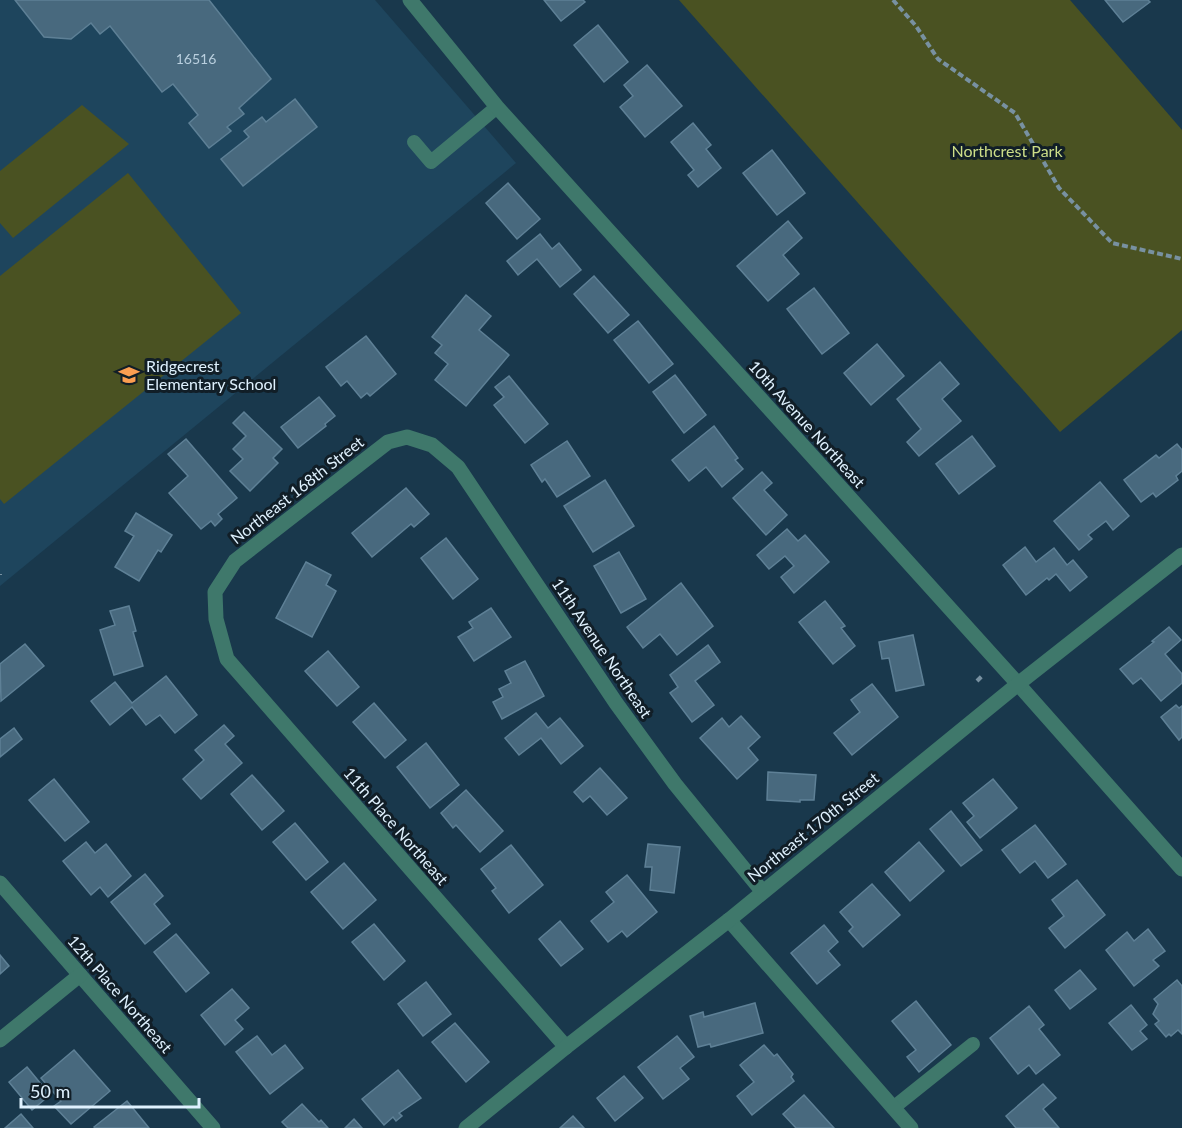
<svg xmlns="http://www.w3.org/2000/svg" width="1182" height="1128" font-family="Lato,sans-serif">
<style>
.built{fill:#1e455d}
.green{fill:#4a5222}
.building{fill:#48697e;stroke:#5e8096;stroke-width:1.5}
.lines{fill:none;stroke-linecap:round;stroke-linejoin:round}
.path{stroke:#7891a1;stroke-width:4;stroke-dasharray:6 3;stroke-linecap:butt}
.lane{stroke:#3f786b;stroke-width:14}
.street{stroke:#3f786b;stroke-width:15}
.labels{text-anchor:middle;stroke-width:6;stroke-linejoin:round;paint-order:stroke}
.number-label{font-size:14px;fill:#b9cfde}
.park-label{font-size:16px;fill:#cdde88;stroke:#111e27}
.poi-label{font-size:16px;fill:#dff1fe;stroke:#111e27;text-anchor:start}
.street-label{font-size:16px;fill:#dff1fe;stroke:#111e27}
</style>
<rect width="100%" height="100%" fill="#19384c"/>
<!-- built -->
<polygon class="built" points="0,0 375,0 516,163 0,586"/>
<!-- green -->
<g class="green">
<polygon points="679,0 1070,0 1182,130 1182,330 1060,432"/>
<polygon points="82,105 129,144 13,238 0,223 0,171"/>
<polygon points="128,173 241,313 4,504 0,499 0,276"/>
</g>
<!-- building -->
<g class="building">
<polygon points="15,0 209,0 271,79 239,108 244,114 227,127 231,131 209,148 189,123 198,115 173,84 162,92 110,26 100,34 91,23 71,39 44,37"/>
<polygon points="544,0 583,0 585,2 561,21"/>
<polygon points="1105,0 1148,0 1150,2 1123,22"/>
<polygon points="598,25 628,62 604,82 574,45"/>
<polygon points="647,65 682,106 645,137 620,107 633,96 624,85"/>
<polygon points="295,99 317,127 243,186 221,159 249,137 244,131 262,117 266,122"/>
<polygon points="693,123 711,145 706,149 721,168 698,187 688,175 694,170 671,142"/>
<polygon points="772,150 805,193 777,215 743,173"/>
<polygon points="508,183 540,219 517,239 486,203"/>
<polygon points="788,221 802,238 783,255 799,274 768,301 737,266"/>
<polygon points="540,234 552,249 559,243 581,270 560,287 537,259 518,275 507,261"/>
<polygon points="594,276 629,315 608,333 574,294"/>
<polygon points="814,288 849,333 822,354 787,309"/>
<polygon points="466,295 491,316 479,330 509,355 466,406 435,380 448,364 435,353 442,345 432,337"/>
<polygon points="638,321 673,364 649,383 614,340"/>
<polygon points="366,336 396,374 370,396 367,393 361,398 347,381 341,386 326,367"/>
<polygon points="877,344 904,376 871,405 844,373"/>
<polygon points="940,362 959,384 942,399 961,421 919,456 907,442 921,429 897,399"/>
<polygon points="675,375 706,415 684,433 653,392"/>
<polygon points="509,376 548,424 525,443 494,405 504,397 495,387"/>
<polygon points="319,397 335,416 325,424 326,426 298,448 281,427"/>
<polygon points="244,412 282,449 273,458 278,463 250,491 230,471 243,459 233,449 246,436 233,423"/>
<polygon points="714,426 738,458 735,460 743,469 722,487 706,467 689,481 672,460"/>
<polygon points="972,436 995,466 959,494 936,464"/>
<polygon points="186,439 237,498 218,514 222,519 215,526 211,521 201,529 169,493 188,476 168,454"/>
<polygon points="567,441 590,476 557,497 545,479 542,482 531,465"/>
<polygon points="1177,444 1182,450 1182,471 1176,476 1178,480 1156,497 1153,493 1141,502 1124,480 1156,455 1159,458"/>
<polygon points="762,472 772,483 764,490 787,515 766,535 733,498"/>
<polygon points="605,480 634,526 593,552 564,506"/>
<polygon points="1100,482 1129,516 1113,530 1106,521 1088,535 1092,539 1079,550 1054,521"/>
<polygon points="406,488 429,514 414,527 411,524 372,557 352,533"/>
<polygon points="136,513 172,535 161,552 158,550 139,581 115,567 134,536 125,531"/>
<polygon points="787,529 798,541 805,535 829,562 794,593 781,577 794,566 785,556 769,569 757,555"/>
<polygon points="446,538 478,579 453,599 421,558"/>
<polygon points="1025,547 1036,562 1054,548 1067,565 1073,560 1087,577 1070,591 1056,574 1049,580 1047,578 1026,595 1003,565"/>
<polygon points="619,552 646,599 621,613 594,566"/>
<polygon points="306,562 331,575 326,585 336,591 312,637 276,618"/>
<polygon points="681,583 713,626 677,655 660,634 643,648 627,627"/>
<polygon points="825,601 845,626 841,628 855,646 833,664 799,622"/>
<polygon points="129,606 136,631 133,632 143,666 114,675 100,630 115,625 110,611"/>
<polygon points="491,608 511,637 474,661 458,637 473,628 469,622"/>
<polygon points="1169,627 1181,640 1165,654 1182,674 1182,683 1161,701 1141,678 1133,684 1120,669 1154,642 1152,641"/>
<polygon points="913,635 924,685 896,691 889,658 882,659 879,642"/>
<polygon points="25,644 44,666 1,701 0,664"/>
<polygon points="708,645 720,662 695,681 714,705 692,722 670,693 678,687 670,675"/>
<polygon points="328,651 359,687 337,706 305,671"/>
<polygon points="525,661 544,696 502,719 493,702 503,697 499,689 511,683 505,671"/>
<polygon points="166,676 197,715 175,733 160,715 146,725 132,707 110,725 91,701 115,682 132,703"/>
<polygon points="872,684 898,717 852,755 834,733 860,712 851,700"/>
<polygon points="374,703 406,740 385,758 353,722"/>
<polygon points="1176,705 1179,708 1182,706 1182,737 1179,740 1161,717"/>
<polygon points="536,713 548,728 560,718 583,746 561,764 541,738 519,755 505,738"/>
<polygon points="741,716 760,737 748,748 758,760 737,779 700,738 722,718 729,727"/>
<polygon points="224,725 234,736 225,744 242,763 201,799 183,779 204,760 195,750"/>
<polygon points="14,728 22,739 0,757 0,739"/>
<polygon points="426,743 459,785 430,808 397,767"/>
<polygon points="600,768 627,798 607,815 590,796 583,802 574,792"/>
<polygon points="768,772 816,775 814,800 800,800 800,802 767,800"/>
<polygon points="252,775 284,811 262,830 231,794"/>
<polygon points="54,779 89,822 65,841 29,800"/>
<polygon points="993,779 1017,808 980,838 967,822 974,816 963,803"/>
<polygon points="466,790 503,831 480,852 456,825 453,828 441,813"/>
<polygon points="951,811 982,850 961,866 930,829"/>
<polygon points="295,823 328,862 306,880 273,842"/>
<polygon points="1035,825 1066,864 1048,878 1035,861 1020,873 1002,850"/>
<polygon points="86,842 95,853 106,844 131,876 108,897 100,887 91,895 63,861"/>
<polygon points="919,842 944,871 910,901 885,872"/>
<polygon points="648,844 680,847 674,893 650,890 652,867 645,867"/>
<polygon points="511,845 543,885 509,913 492,891 496,888 481,869"/>
<polygon points="344,863 376,900 343,929 311,892"/>
<polygon points="145,874 163,896 154,904 170,924 145,944 111,902"/>
<polygon points="627,875 657,912 627,937 622,931 608,942 591,921 614,902 606,892"/>
<polygon points="1077,880 1105,915 1065,948 1049,928 1064,916 1052,900"/>
<polygon points="872,884 900,915 863,947 849,931 853,927 840,912"/>
<polygon points="560,921 583,949 561,966 539,939"/>
<polygon points="374,924 405,961 384,980 352,942"/>
<polygon points="824,925 838,942 828,951 840,965 817,984 791,953"/>
<polygon points="1148,929 1165,951 1153,960 1159,966 1134,986 1106,950 1127,932 1134,941"/>
<polygon points="176,934 209,973 186,992 154,952"/>
<polygon points="0,955 9,966 0,974"/>
<polygon points="1080,970 1096,989 1070,1009 1055,990"/>
<polygon points="1177,980 1182,986 1182,1034 1178,1030 1171,1036 1169,1034 1166,1037 1155,1024 1159,1021 1153,1014 1158,1004 1154,999"/>
<polygon points="426,982 451,1014 423,1036 398,1004"/>
<polygon points="232,989 249,1008 235,1020 243,1029 225,1045 201,1015"/>
<polygon points="916,1001 951,1045 919,1072 907,1057 916,1050 892,1021"/>
<polygon points="755,1003 763,1033 711,1047 710,1044 698,1047 690,1016 703,1012 704,1017"/>
<polygon points="1131,1005 1147,1025 1140,1031 1147,1039 1132,1050 1109,1023"/>
<polygon points="1029,1006 1044,1025 1039,1029 1060,1055 1036,1074 1029,1065 1018,1074 990,1038"/>
<polygon points="455,1023 489,1062 466,1082 432,1042"/>
<polygon points="257,1036 272,1055 285,1045 303,1068 270,1094 236,1052"/>
<polygon points="677,1036 694,1057 680,1068 689,1079 663,1099 638,1067"/>
<polygon points="764,1045 774,1056 777,1054 793,1074 791,1077 794,1081 752,1115 737,1096 754,1082 740,1065"/>
<polygon points="74,1050 110,1091 71,1124 54,1106 61,1101 41,1078"/>
<polygon points="27,1067 50,1095 32,1110 9,1082"/>
<polygon points="398,1070 421,1098 399,1113 402,1116 396,1121 393,1117 384,1125 362,1099"/>
<polygon points="624,1076 643,1098 615,1121 597,1098"/>
<polygon points="1043,1084 1056,1098 1043,1109 1059,1128 1016,1128 1006,1116"/>
<polygon points="804,1095 834,1128 796,1128 783,1114"/>
<polygon points="127,1101 149,1128 95,1128 94,1127"/>
<polygon points="302,1104 319,1122 321,1120 328,1128 288,1128 282,1122"/>
<polygon points="21,1114 33,1128 5,1128"/>
<polygon points="573,1116 584,1128 560,1128"/>
<polygon points="354,1119 362,1128 345,1128"/>
</g>
<g class="lines">
<!-- path -->
<g class="path">
<polyline points="893,0 916,26 938,59 1015,113 1059,188 1112,243 1182,259"/>
<polyline points="0,574 0,575"/>
<polyline points="977,681 982,676"/>
</g>
<!-- lane -->
<g class="lane">
<polyline points="414,142 431,162 497,107"/>
<polyline points="893,1108 973,1044"/>
</g>
<!-- street -->
<g class="street">
<polyline points="410,0 497,107 1018,684 1182,869"/>
<polyline points="0,883 213,1128"/>
<polyline points="729,920 911,1128"/>
<polyline points="0,1040 80,975"/>
<polyline points="566,1047 227,659 216,619 215,592 235,561 388,442 407,437 432,445 458,467 616,703 675,784 762,891"/>
<polyline points="466,1128 566,1047 729,920 1018,684 1182,555"/>
</g>
</g>
<!-- icons -->
<defs>
<g id="school-bare" transform="scale(1.62)"><path d="M0-5L7-2L0 1L-7-2ZM-4 1L0 2.5L4 1V4Q0 6-4 4Z" fill="#fb9e51" stroke="#111e27" stroke-width="2.5" paint-order="stroke"/></g>
</defs>
<g fill-rule="evenodd">
<use href="#school-bare" x="129" y="375"/>
</g>
<g class="labels">
<!-- number labels -->
<g class="number-label">
<text x="196" y="64">16516</text>
</g>
<!-- park labels -->
<g class="park-label">
<text x="1007" y="157">Northcrest Park</text>
</g>
<!-- poi labels -->
<g class="poi-label">
<text x="146" y="372">Ridgecrest<tspan x="146" dy="18">Elementary School</tspan></text>
</g>
<!-- street labels -->
<g class="street-label">
<text transform="translate(807 424) rotate(48)" y="6">10th Avenue Northeast</text>
<text transform="translate(297 490) rotate(-38)" y="6">Northeast 168th Street</text>
<text transform="translate(602 648) rotate(56)" y="6">11th Avenue Northeast</text>
<text transform="translate(396 826) rotate(49)" y="6">11th Place Northeast</text>
<text transform="translate(813 827) rotate(-39)" y="6">Northeast 170th Street</text>
<text transform="translate(120 994) rotate(49)" y="6">12th Place Northeast</text>
</g>
</g>
<!-- scale -->
<path d="M21 1098v9h178v-9" fill="none" stroke="#dff1fe" stroke-width="3"/>
<text x="30" y="1098" font-size="18" fill="#dff1fe" stroke="#111e27" stroke-width="4.5" paint-order="stroke">50 m</text>
</svg>
